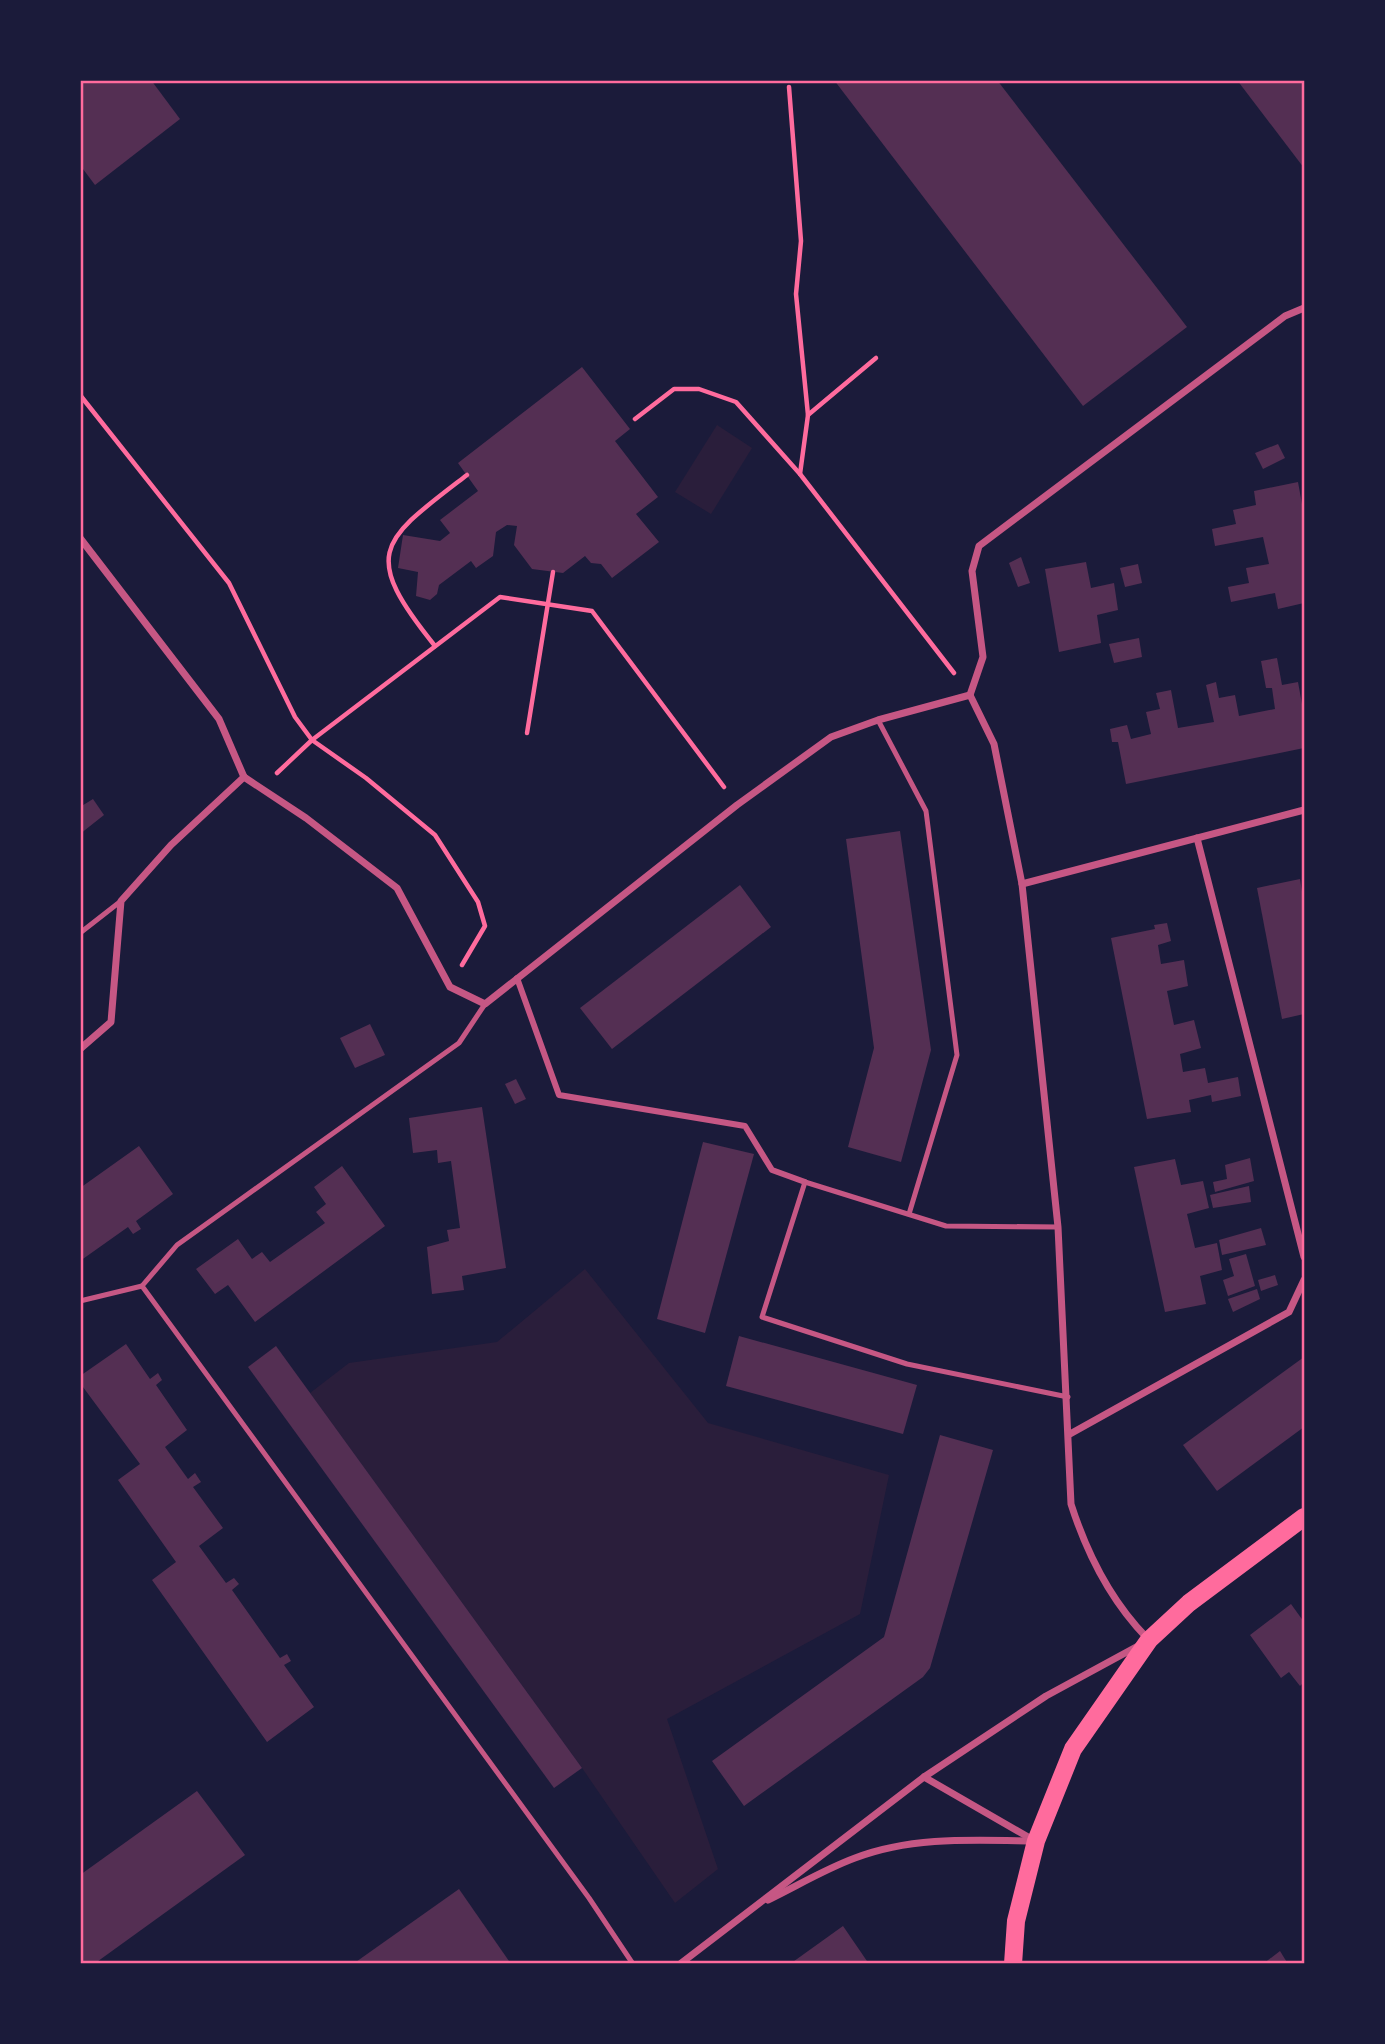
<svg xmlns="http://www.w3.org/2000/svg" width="1385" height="2044" font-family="Poppins,sans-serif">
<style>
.green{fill:#2a1e3b}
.building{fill:#542f53}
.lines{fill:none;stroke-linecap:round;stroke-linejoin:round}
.path{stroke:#ff6b9d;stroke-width:4.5}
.service{stroke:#c65784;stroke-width:5}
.pedestrian{stroke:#c65784;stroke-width:6}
.minor{stroke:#c65784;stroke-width:7}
.primary{stroke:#ff6b9d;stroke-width:18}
.neatline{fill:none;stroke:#ff6b9d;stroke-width:2.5}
</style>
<rect width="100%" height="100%" fill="#1b1b3a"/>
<!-- green -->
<g class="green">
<polygon points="717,425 752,448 711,514 675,492"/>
<polygon points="585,1269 708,1423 889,1475 860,1614 667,1719 718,1869 675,1903 582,1768 310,1393 349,1363 497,1342"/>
</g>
<!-- building -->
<g class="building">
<polygon points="80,80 151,80 180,119 95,185 80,165"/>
<polygon points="834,80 997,80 1187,327 1083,406"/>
<polygon points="1237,80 1304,80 1304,168"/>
<polygon points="582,367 630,429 615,441 658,497 636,514 659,542 612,578 601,564 591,563 585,556 563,573 532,569 514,545 517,526 507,525 496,532 493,556 476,568 471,561 439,585 437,594 430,600 416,596 418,572 398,568 403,535 440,541 450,533 440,520 478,491 458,463"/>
<polygon points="1278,444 1285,458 1263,469 1255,453"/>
<polygon points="1298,482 1304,515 1304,603 1278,609 1275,593 1231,602 1228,587 1249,583 1246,568 1269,564 1263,537 1215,546 1212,529 1236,524 1233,510 1256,505 1254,491"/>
<polygon points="1021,557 1030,583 1018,587 1009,563"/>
<polygon points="1086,562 1091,588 1114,583 1118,610 1097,615 1101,643 1059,652 1045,569"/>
<polygon points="1138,564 1142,583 1125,587 1120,568"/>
<polygon points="1139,638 1142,657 1114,663 1109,644"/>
<polygon points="1277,658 1282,685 1298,682 1302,704 1304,703 1304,748 1126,784 1118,742 1112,742 1110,729 1127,725 1131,739 1151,734 1146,712 1160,709 1156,693 1171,690 1178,728 1214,722 1206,685 1216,682 1219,698 1235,695 1239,716 1275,709 1272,688 1266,688 1261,661"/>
<polygon points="93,799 104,815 80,834 80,807"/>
<polygon points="900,831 931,1050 901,1162 848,1147 874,1048 846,839"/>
<polygon points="1300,879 1304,904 1304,1014 1282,1019 1257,888"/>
<polygon points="740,885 771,927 612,1049 580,1008"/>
<polygon points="1167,923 1171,941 1158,945 1161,964 1184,960 1188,986 1167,991 1174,1025 1194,1020 1201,1048 1180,1054 1183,1072 1205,1068 1208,1083 1238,1077 1241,1096 1212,1102 1211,1095 1189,1100 1191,1112 1147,1119 1111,938 1155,929 1154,925"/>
<polygon points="370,1024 385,1055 355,1068 340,1038"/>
<polygon points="516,1079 526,1099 515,1104 505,1084"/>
<polygon points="482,1107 506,1268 462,1276 464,1290 432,1294 427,1247 449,1241 447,1230 460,1228 451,1161 438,1163 437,1150 413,1153 409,1118"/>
<polygon points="703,1142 754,1154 705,1333 657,1319"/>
<polygon points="139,1146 173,1194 136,1221 141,1229 133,1234 128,1227 80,1261 80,1188"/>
<polygon points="1250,1158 1254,1181 1215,1192 1213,1182 1227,1179 1225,1165"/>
<polygon points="1175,1159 1181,1185 1203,1181 1209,1208 1187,1214 1195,1248 1217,1243 1222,1270 1200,1276 1206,1304 1165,1312 1134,1167"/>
<polygon points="342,1166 385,1226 255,1322 228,1285 215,1294 196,1269 238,1239 252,1259 262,1252 270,1262 325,1223 316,1212 326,1204 314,1187"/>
<polygon points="1249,1186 1251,1202 1213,1208 1210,1195"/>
<polygon points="1261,1228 1266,1245 1222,1255 1219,1240"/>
<polygon points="1246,1254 1255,1286 1228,1296 1223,1280 1234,1276 1229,1259"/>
<polygon points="1275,1275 1278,1285 1261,1291 1258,1280"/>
<polygon points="1257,1289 1260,1299 1233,1312 1228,1299"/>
<polygon points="739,1336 917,1385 903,1434 726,1386"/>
<polygon points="126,1344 150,1379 158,1373 162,1380 156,1385 187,1430 165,1447 188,1479 195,1473 201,1482 193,1487 223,1528 199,1546 226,1583 234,1578 239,1584 232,1590 280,1658 287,1654 291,1661 284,1665 314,1707 267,1742 152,1580 176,1562 118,1480 140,1464 80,1383 80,1376"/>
<polygon points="276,1346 582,1768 554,1788 248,1367"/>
<polygon points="1304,1357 1304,1427 1217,1491 1183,1445"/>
<polygon points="940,1435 993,1450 930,1668 923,1677 744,1806 712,1761 884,1637"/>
<polygon points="1291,1604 1304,1622 1304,1682 1300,1686 1289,1672 1281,1678 1250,1635"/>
<polygon points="197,1791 245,1855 94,1964 80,1964 80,1875"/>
<polygon points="459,1889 511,1964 353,1964"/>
<polygon points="843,1926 869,1964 790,1964"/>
<polygon points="1280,1951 1288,1964 1263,1964"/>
</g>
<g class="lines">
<!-- path -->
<g class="path">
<polyline points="789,87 801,241 796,294 808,415"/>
<polyline points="80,395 229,583 295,717 312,740 366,778 435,835 478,902 485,926 462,965"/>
<polyline points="635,419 674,389 699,389 736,402 800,474 954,673"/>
<polyline points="800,474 808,415 876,358"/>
<path d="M435 646C359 552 381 541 467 475"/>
<polyline points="527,733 553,572"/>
<polyline points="277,773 312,740 500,597 592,611 724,787"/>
</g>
<!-- service -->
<g class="service">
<polyline points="878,720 926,811 957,1055 909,1214"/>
<polyline points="80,933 121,901"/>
<polyline points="485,1004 459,1043 177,1245 142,1286 589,1898 633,1964"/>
<polyline points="1058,1227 946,1226 805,1182 762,1317 907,1364 1068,1397"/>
<polyline points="80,1301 142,1286"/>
</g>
<!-- pedestrian -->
<polyline class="pedestrian" points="517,978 559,1095 745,1126 772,1170 805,1182"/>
<!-- minor -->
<g class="minor">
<polyline points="80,538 219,719 244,777"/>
<path d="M970 695 994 744 1022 884 1058 1227 1071 1504C1087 1554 1110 1600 1147 1638"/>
<polyline points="970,695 983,657 972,571 979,546 1285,316 1304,308"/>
<polyline points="244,777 306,818 397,888 450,987 485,1004 737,805 831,737 878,720 970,695"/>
<polyline points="1197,838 1304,1257"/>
<polyline points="1022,884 1304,810"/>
<polyline points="80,1049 111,1022 121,901 171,845 244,777"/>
<polyline points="1070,1434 1289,1312 1304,1280"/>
<polyline points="924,1777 1035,1841"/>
<path d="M768 1900C797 1886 825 1869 855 1858 912 1836 975 1840 1035 1841"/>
<polyline points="680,1964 924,1777 1046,1696 1138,1646"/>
</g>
<!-- primary -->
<polyline class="primary" points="1013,1964 1016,1921 1036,1841 1073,1749 1149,1640 1189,1603 1304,1517"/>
</g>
<!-- border -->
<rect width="1385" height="2044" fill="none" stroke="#1b1b3a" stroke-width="164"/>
<rect x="82" y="82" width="1221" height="1880" class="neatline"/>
</svg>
